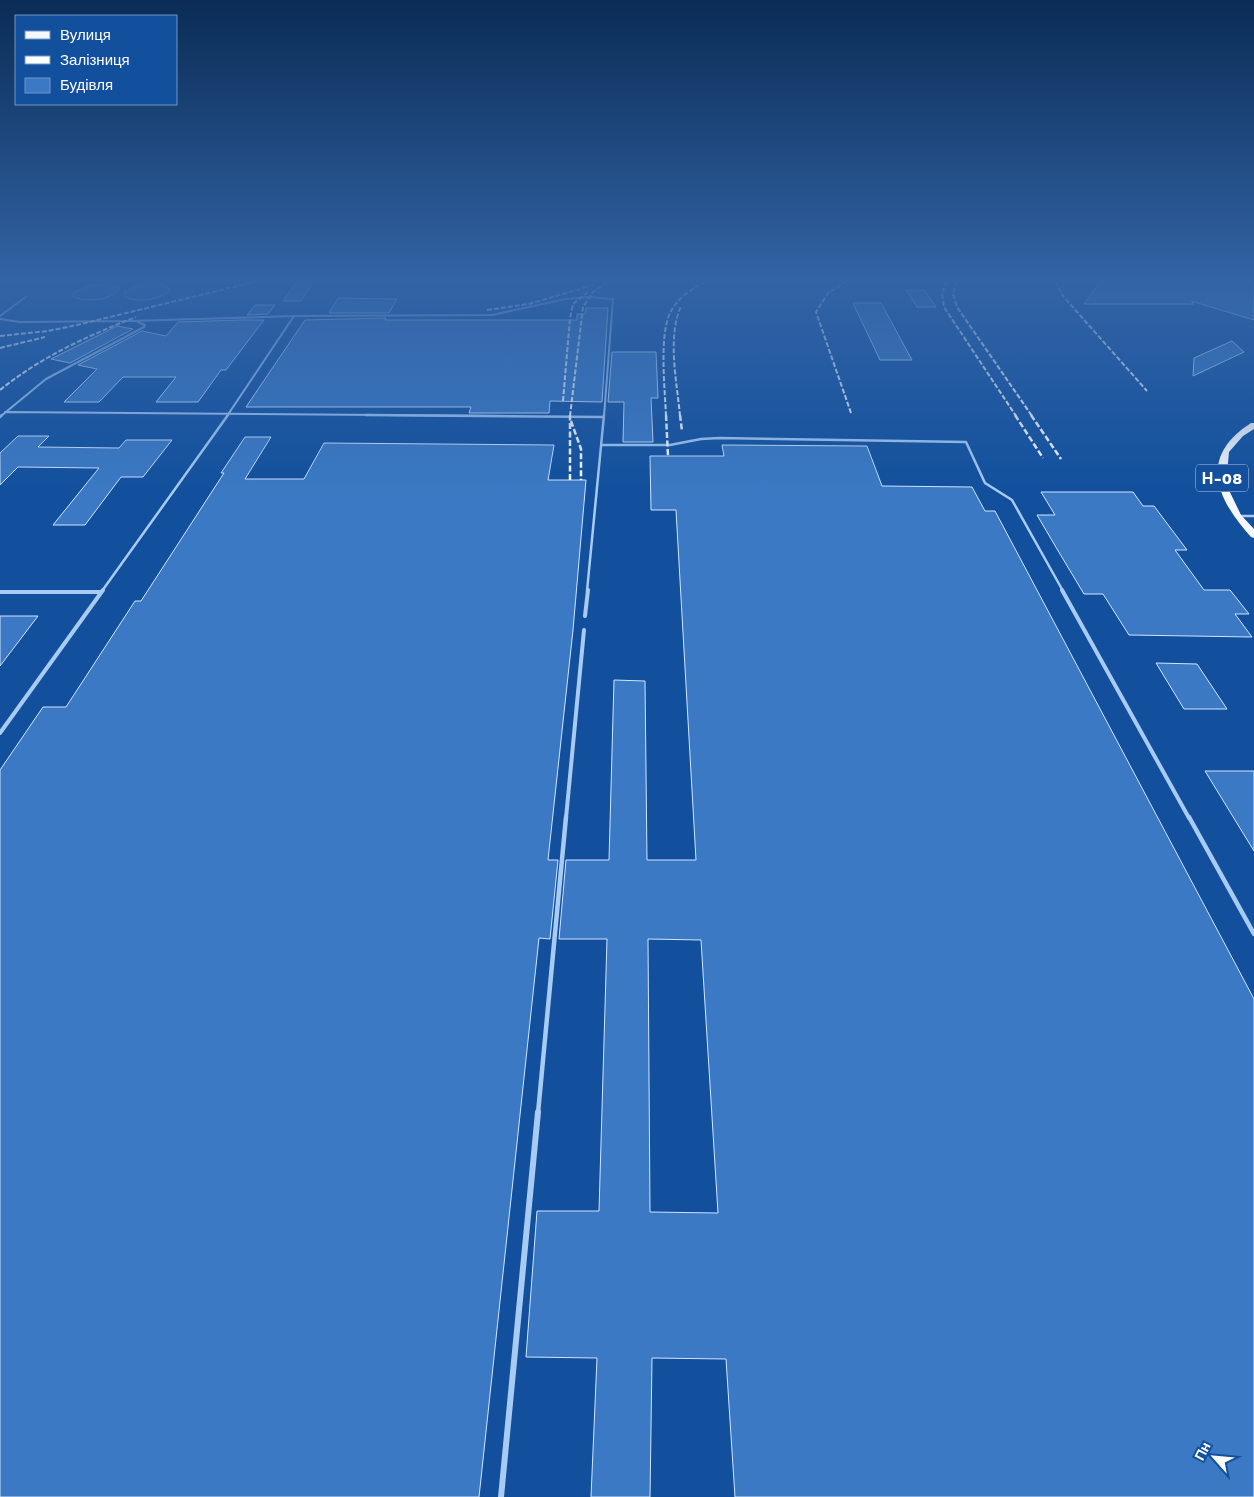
<svg xmlns="http://www.w3.org/2000/svg" width="1254" height="1497" font-family="'Work Sans',sans-serif">
  <style>
    .water { fill: #305d96; stroke: #99c6f7 }
    .building { fill: #3b79c4; stroke: #d0e5fe; fill-rule: evenodd }
    .lines { fill: none; stroke-linecap: round; stroke-linejoin: round }
    .service-far4 { stroke: #a8cbf4; stroke-width: 2 }
    .service-far3 { stroke: #a8cbf4; stroke-width: 2.5 }
    .service-far2 { stroke: #a8cbf4; stroke-width: 4 }
    .service-far1 { stroke: #a8cbf4; stroke-width: 4.5 }
    .service { stroke: #a8cbf4; stroke-width: 6 }
    .primary { fill: #f5f9ff; fill-rule: evenodd }
    .rail-far1 { stroke: #fff; stroke-width: 2; stroke-dasharray: 5 2; stroke-linecap: butt }
    .rail { stroke: #fff; stroke-width: 2.5; stroke-dasharray: 6 2.5; stroke-linecap: butt }
    .labels { text-anchor: middle; dominant-baseline: central; stroke-width: 5; stroke-linejoin: round; paint-order: stroke }
    .shield { fill: #12509d; stroke: #b8cae2; stroke-width: 1 }
    .shield-label { font-size: 16px; font-weight: bold; fill: #fff }
  </style>
  <rect width="100%" height="100%" fill="#12509d"/>
  <path class="water" d="M110 284 119 288C113 301 83 303 72 296L74 292 92 285Z
    M149 284 165 285 170 290C160 300 136 304 124 296L125 292 132 288Z"/>
  <path class="building" d="M1101 281H1254V320L1191 301 1194 304H1084Z
    M313 282 301 301H283L296 283Z
    M906 290H924L936 307H917Z
    M338 298 397 299 389 313H329Z
    M853 303H881L912 360H880Z
    M255 305H275L268 314 247 315Z
    M586 308H608L602 402 550 401 549 413H469L471 407H246L305 320 386 318 385 320H577V314H585Z
    M242 320H264L226 370H221L198 402H156L176 377H123L99 402H64L97 369 78 365 142 331 166 336 178 322Z
    M117 326 133 329 70 363 51 359Z
    M1232 341 1244 352 1193 376 1194 358Z
    M612 352H656L658 398H651L653 442H623L624 402H608Z
    M18 436H49L38 447 119 448 126 440H172L143 477H121L85 525H53L99 468 18 467 0 485V453Z
    M245 437H271L245 479H304L324 443 554 445 548 480H586L573 630 548 860H558L550 939 539 938 479 1497H0V770L43 707H66L135 601H141L224 473H221Z
    M722 445 867 446 882 486 972 487 985 511H995L1254 999V1497H735L726 1359 652 1358 650 1497H591L597 1358 526 1357 537 1211H599L607 939H559L566 860H609L614 680 645 681 647 860H696L676 510H651L650 456H724ZM648 939 701 940 718 1213 650 1212Z
    M1041 492H1133L1143 506H1154L1187 550H1175L1204 590H1230L1249 614H1235L1252 637 1129 635 1103 594H1084L1057 549 1037 515H1055Z
    M0 616H38L0 666Z
    M1156 663 1197 664 1227 709H1184Z
    M1205 771H1254V851Z"/>
  <g class="lines">
    <path class="service-far4" d="M0 316 27 296
      M0 319 20 322 131 321
      M129 321 294 316 492 315 566 299 589 297 613 299 604 416
      M5 412 516 416
      M1 416 46 379 144 327 145 325 138 322
      M227 416 294 316"/>
    <path class="service-far3" d="M366 415 604 417
      M0 417 2 415
      M601 445H670L701 439 719 438 966 442 985 483 1012 500 1063 591
      M1239 516H1254
      M102 591 228 415
      M587 591 604 415"/>
    <path class="service-far2" d="M1062 590 1189 818
      M0 592H101
      M585 616 588 590
      M0 733 103 590
      M566 818 584 630"/>
    <path class="service-far1" d="M1189 817 1254 934
      M538 1113 566 817"/>
    <path class="service" d="M501 1497 538 1112"/>
    <path class="primary" d="M1251 423H1254V429L1243 436 1229 452 1226 484 1241 515 1254 529V538L1251 537C1216 498 1198 457 1251 423Z"/>
    <path class="rail-far1" d="M847 281 828 293 816 312 851 413
      M947 281 942 293 944 307 1016 416
      M957 281 953 294 957 307 1032 416
      M1055 281 1063 296 1147 391
      M487 310 529 304 590 286
      M0 336 48 331 77 325 258 281
      M0 348 45 337
      M0 390C41 357 87 336 136 317
      M563 401 570 318 573 304 588 292
      M570 416 583 307 593 292 608 281
      M666 416C665 390 659 336 670 313 677 298 693 288 707 281
      M680 416C677 382 667 338 681 306"/>
    <path class="rail" d="M666 415 668 456
      M680 415 682 431
      M1015 415 1043 458
      M1031 415 1061 459
      M571 421 581 449V480
      M570 480V415"/>
  </g>
  <linearGradient id="sky" x2="0" y2="1"><stop stop-color="#0a2c56"/><stop offset="0.57" stop-color="#3364a5"/><stop offset="1" stop-color="#3364a5" stop-opacity="0"/></linearGradient>
  <rect width="1254" height="491" fill="url(#sky)"/>
  <g class="labels">
    <rect class="shield" x="1196" y="464.5" width="52" height="27" rx="4"/>
    <g class="shield-label">
      <text x="1222" y="478">Н-08</text>
    </g>
  </g>
  <rect x="15" y="15" width="162" height="90" fill="#12509d" stroke="#7196c4"/>
  <rect x="25" y="31" width="25" height="8" fill="#f5f9ff" stroke="#7196c4"/>
  <text x="60" y="40" font-size="15" fill="#ffffff">Вулиця</text>
  <rect x="25" y="56" width="25" height="8" fill="#ffffff" stroke="#7196c4"/>
  <text x="60" y="65" font-size="15" fill="#ffffff">Залізниця</text>
  <rect x="25" y="78" width="25" height="15" fill="#3b79c4" stroke="#7196c4"/>
  <text x="60" y="90" font-size="15" fill="#ffffff">Будівля</text>
  <g transform="translate(1214 1457) rotate(297)" stroke="#12509d" stroke-width="4" paint-order="stroke">
  <path d="M0-4L9 19L0 12L-9 19Z" fill="#ffffff"/>
  <text y="-8" font-size="14" font-weight="bold" text-anchor="middle" fill="#ffffff">Пн</text>
  </g>
</svg>
